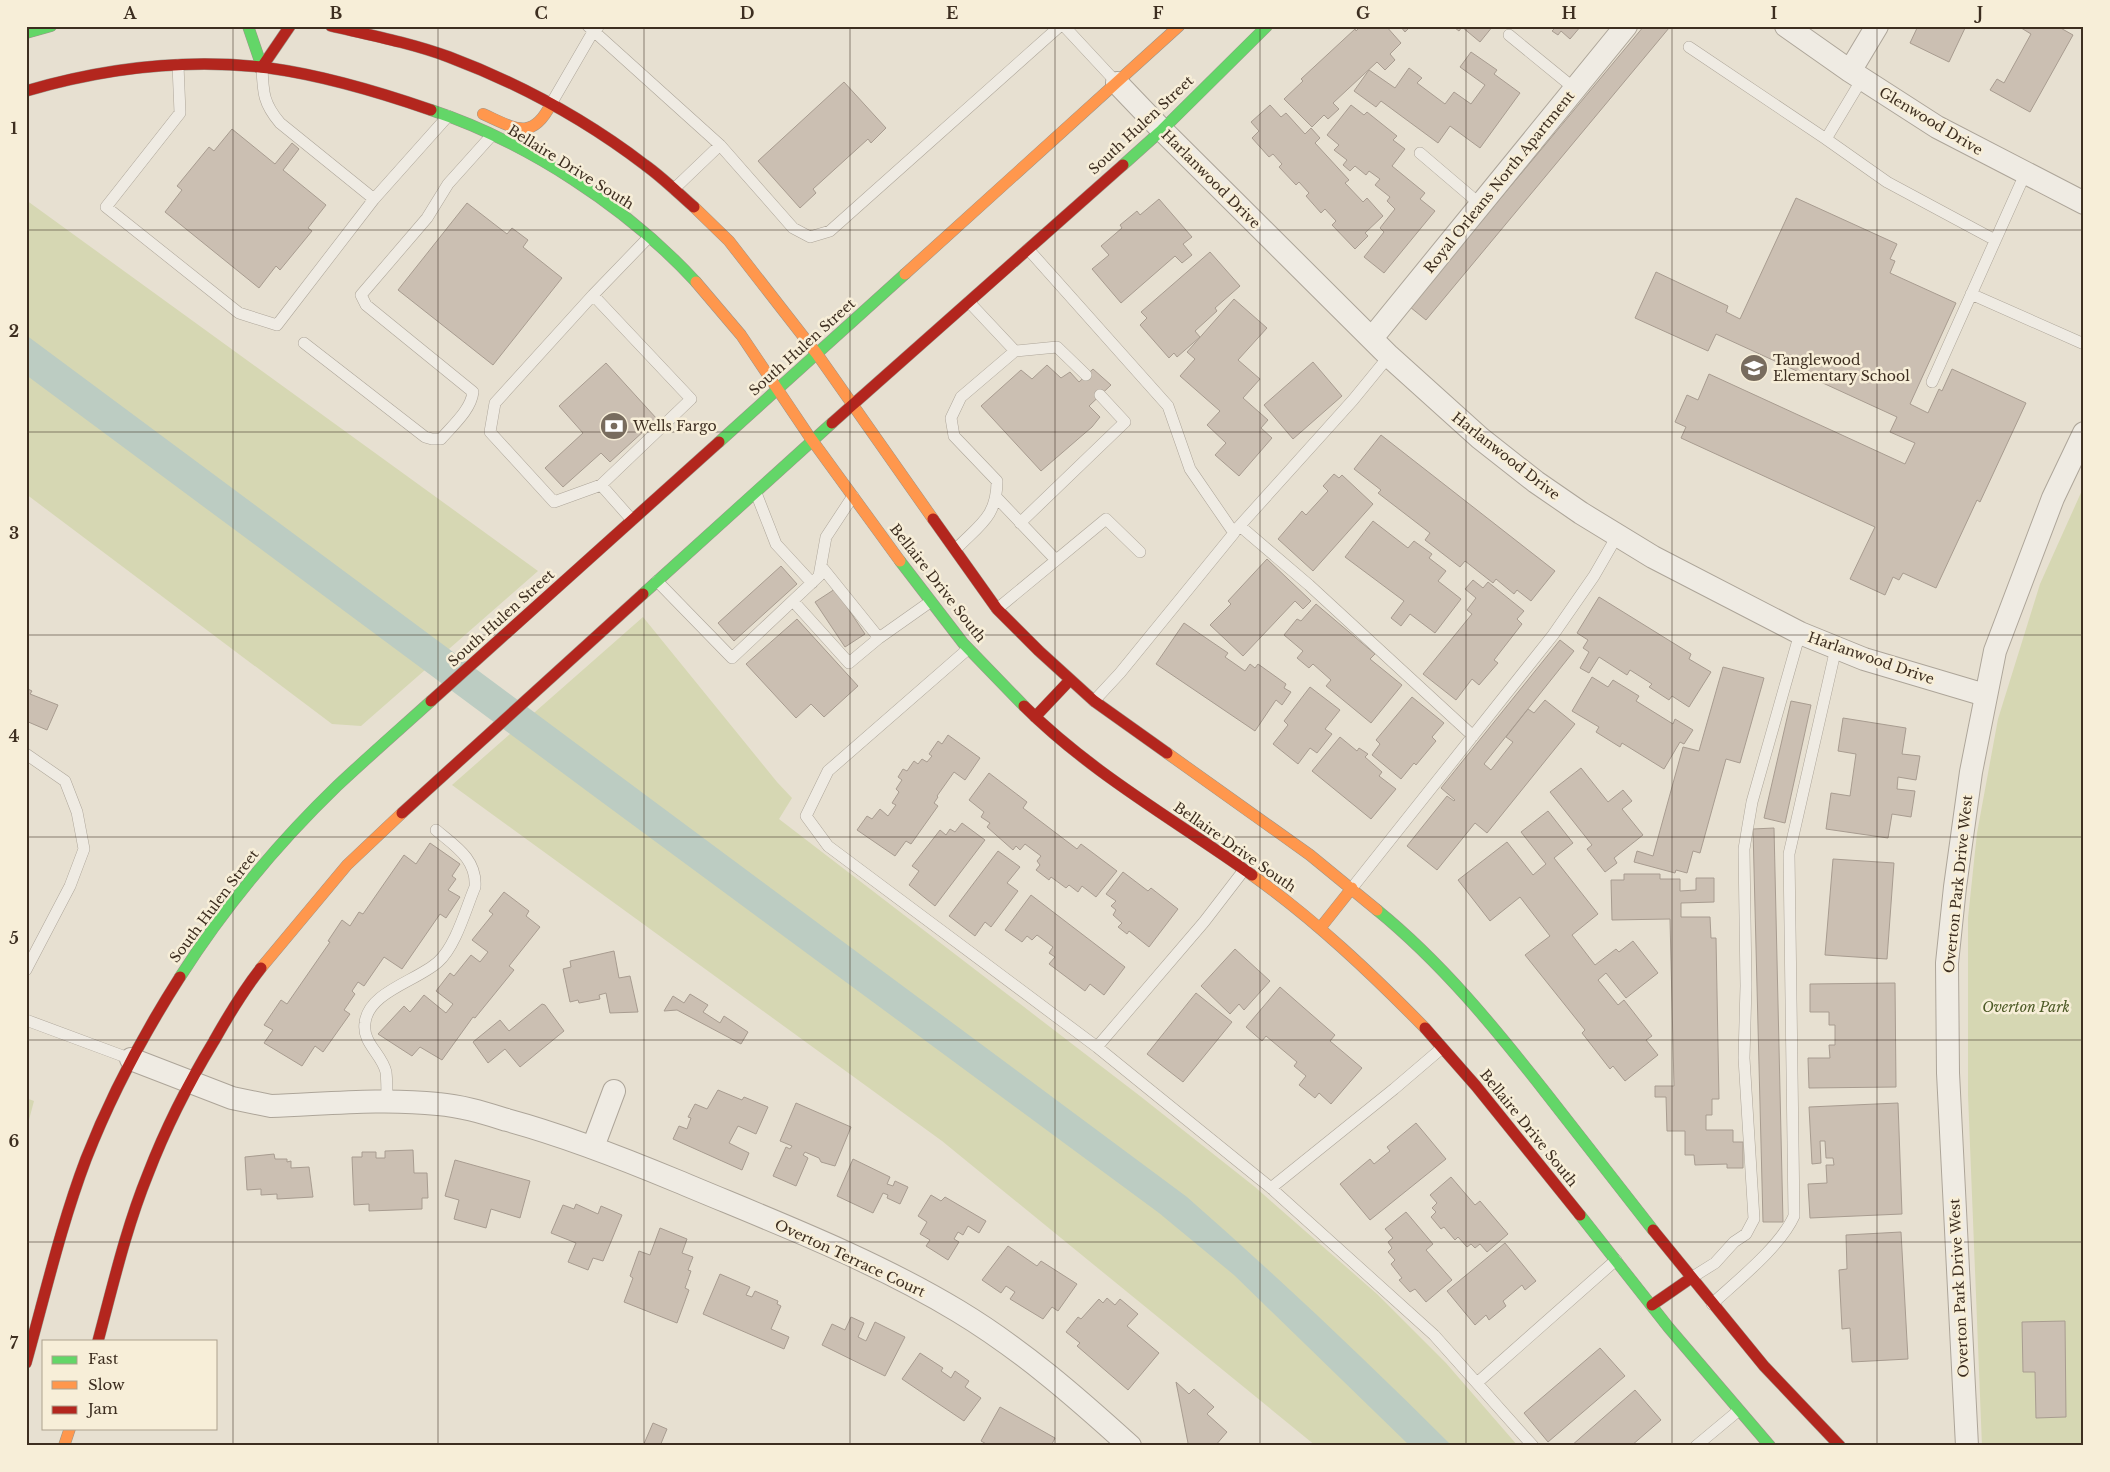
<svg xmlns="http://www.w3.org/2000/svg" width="2110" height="1472" font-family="'Libre Baskerville',serif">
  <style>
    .green { fill: #d6d7b3 }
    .water { fill: #bcccc2 }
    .building { fill: #cbbfb2; stroke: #a89c90 }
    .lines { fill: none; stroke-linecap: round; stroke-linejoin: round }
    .lane-casing { stroke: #ada599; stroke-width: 12 }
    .street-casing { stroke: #ada599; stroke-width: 24 }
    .fast-casing { stroke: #9c958a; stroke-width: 12 }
    .slow-casing { stroke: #9c958a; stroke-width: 12 }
    .jam-casing { stroke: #9c958a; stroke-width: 12 }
    .lane { stroke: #efebe3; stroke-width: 11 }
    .street { stroke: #efebe3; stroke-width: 22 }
    .fast { stroke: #63d668; stroke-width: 11 }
    .slow { stroke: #ff974d; stroke-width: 11 }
    .jam { stroke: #b3261e; stroke-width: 11 }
    .grid { fill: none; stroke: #3d2e20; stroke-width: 1; stroke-opacity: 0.55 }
    .labels { text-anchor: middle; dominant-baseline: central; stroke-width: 5; stroke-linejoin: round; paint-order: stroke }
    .street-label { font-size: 14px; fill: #3d2e20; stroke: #f7eed8 }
    .poi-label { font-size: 14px; fill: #3d2e20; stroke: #f7eed8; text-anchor: start }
    .park-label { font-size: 14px; font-style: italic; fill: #4d5a26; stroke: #f7eed8 }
    .neatline { fill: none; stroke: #3d2e20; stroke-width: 2 }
    .grid-label { font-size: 16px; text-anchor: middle; font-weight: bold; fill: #3d2e20 }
  </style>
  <rect width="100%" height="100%" fill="#e7e0d1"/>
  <path class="green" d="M26 200 538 571 361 726 332 724 26 494Z
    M2084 486V1446H1982L1968 1095V918L1977 833 1998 719 2040 584Z
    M643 617 777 782 792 798 779 819 1140 1096 1255 1187 1377 1294 1446 1363 1518 1446H1316L942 1141 452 785Z
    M26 1098 34 1101 26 1131Z"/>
  <path class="water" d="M26 335 1187 1197C1278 1277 1366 1360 1452 1446H1410L1234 1275 1159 1213 595 797 26 375Z"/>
  <path class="building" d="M1361 26H1386L1401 43 1390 54 1395 60 1385 70 1377 62 1333 103 1339 109 1328 119 1324 115 1312 127 1284 99 1303 81 1301 79 1355 29 1356 31Z
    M1400 26H1411L1405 32Z
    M1456 26H1493L1480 42 1462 27 1459 31 1455 28Z
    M1554 26H1581L1570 39 1561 31 1558 35 1552 31 1555 28Z
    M1644 26H1666L1669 28 1426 320 1410 307Z
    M1918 26H1966L1949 62 1910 43Z
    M2018 26H2057L2073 35 2030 112 1990 90 1997 79 2004 83 2031 34Z
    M1471 52 1497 70 1494 74 1520 93 1480 148 1450 126 1438 143 1381 101 1376 107 1354 91 1369 70 1395 88 1409 68 1422 78 1417 83 1445 104 1454 92 1471 104 1485 85 1460 67Z
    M844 82 886 128 871 143 868 139 813 189 816 193 800 208 758 161Z
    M1270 105 1281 117 1286 113 1305 134 1311 128 1320 138 1315 143 1349 180 1345 183 1363 202 1367 198 1383 216 1365 233 1368 236 1355 249 1332 225 1336 221 1325 209 1321 213 1306 196 1309 193 1299 182 1296 185 1279 167 1282 164 1273 154 1269 157 1252 138 1259 131 1251 122Z
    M1351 105 1364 115 1367 112 1397 136 1393 140 1405 149 1392 166 1425 193 1420 199 1435 211 1384 273 1364 257 1384 232 1380 228 1395 209 1387 201 1390 197 1375 185 1380 179 1369 171 1366 175 1355 166 1350 171 1343 165 1347 160 1334 150 1339 145 1327 135Z
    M232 129 275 164 292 143 299 149 283 170 326 205 308 228 312 231 280 270 276 266 259 288 165 212 182 190 177 186 209 147 214 151Z
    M1796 198 1897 244 1890 259 1895 261 1890 273 1956 303 1910 404 1928 413 1939 389 1942 391 1952 369 2026 403 1980 502 1977 500 1936 588 1903 573 1899 580 1893 577 1885 595 1850 579 1875 527 1681 438 1686 427 1675 422 1687 395 1698 400 1709 374 1905 464 1915 443 1890 432 1897 417 1716 334 1708 351 1635 318 1656 272 1728 306 1726 312 1740 319Z
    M1159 199 1192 237 1183 244 1192 255 1182 263 1175 256 1121 303 1092 269 1109 255 1101 246 1122 228 1120 225 1137 211 1140 215Z
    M467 203 507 234 512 228 528 240 523 247 562 278 493 365 398 290Z
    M1210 252 1240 286 1215 308 1217 311 1195 331 1200 337 1177 357 1174 353 1169 358 1140 325 1147 318 1141 312Z
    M1234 299 1267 328 1238 360 1260 379 1243 398 1268 420 1261 428 1272 438 1239 476 1215 455 1226 443 1207 425 1220 411 1180 376 1195 359 1187 352Z
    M1313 362 1342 396 1293 439 1264 405Z
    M606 363 657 419 610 462 601 453 563 487 545 468 583 433 559 406Z
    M1047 365 1061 378 1070 372 1079 382 1093 369 1111 385 1089 406 1100 417 1092 427 1041 471 981 406 1021 370 1032 379Z
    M1381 435 1555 571 1531 601 1517 590 1514 594 1496 579 1493 583 1465 561 1460 567 1425 540 1430 533 1378 493 1381 490 1354 469Z
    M1334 474 1339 478 1342 475 1373 504 1313 571 1278 539 1302 511 1306 515 1328 491 1323 486Z
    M1373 521 1408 548 1414 541 1432 554 1429 558 1446 571 1438 581 1461 599 1435 633 1410 614 1401 626 1391 618 1404 601 1345 557Z
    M1267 559 1311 601 1303 609 1295 601 1243 656 1210 625 1231 604 1228 601Z
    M781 566 797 584 734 641 718 623Z
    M1473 580 1483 588 1488 582 1524 611 1517 619 1522 624 1494 660 1498 663 1479 685 1472 679 1456 700 1423 674 1472 614 1467 610 1476 598 1465 589Z
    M835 589 865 634 845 647 815 602Z
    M1599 597 1691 654 1689 659 1711 672 1689 707 1672 696 1669 700 1649 687 1652 684 1630 670 1627 675 1599 657 1589 673 1580 668 1589 652 1583 648 1588 640 1577 633Z
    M1316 604 1375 654 1370 659 1402 685 1371 723 1326 686 1331 680 1313 664 1309 668 1297 658 1303 651 1284 635 1297 619 1301 621Z
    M797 619 858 686 824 717 811 704 796 718 746 664Z
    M1184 623 1228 653 1225 657 1245 671 1250 664 1255 668 1258 664 1286 684 1284 688 1291 692 1282 705 1276 700 1255 731 1156 664Z
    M1560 640 1574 651 1484 764 1491 770 1513 742 1506 737 1528 709 1534 713 1545 700 1575 724 1487 833 1475 823 1437 870 1407 846 1447 796 1454 801 1455 800 1441 788Z
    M1723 667 1764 678 1740 763 1726 759 1700 853 1693 851 1687 873 1676 870 1675 873 1634 862 1637 851 1653 856 1683 747 1699 751Z
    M1592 677 1608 687 1613 680 1639 696 1636 701 1673 724 1675 719 1693 730 1684 744 1680 742 1664 769 1622 743 1620 747 1596 732 1599 727 1572 711Z
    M1310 687 1340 710 1325 729 1332 734 1317 753 1310 748 1298 764 1273 744 1288 725 1284 721Z
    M26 688 32 691 30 694 58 705 47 730 26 721Z
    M1412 697 1444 723 1432 737 1436 741 1416 765 1414 763 1401 779 1372 755 1380 744 1376 740Z
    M1791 701 1811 705 1785 823 1764 818Z
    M1843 718 1906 728 1902 754 1920 756 1916 780 1898 777 1897 789 1915 791 1911 817 1892 814 1888 838 1826 829 1831 793 1850 796 1856 754 1838 751Z
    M948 735 980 758 965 780 954 772 937 796 938 797 934 803 938 806 911 844 906 841 895 856 857 830 867 816 872 819 880 809 888 816 896 805 892 803 899 792 896 789 902 780 898 777 903 769 907 771 914 761 918 764 922 759 927 762 932 756 929 754 938 741 942 744Z
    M1340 737 1357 751 1359 748 1368 754 1365 757 1382 772 1379 776 1396 789 1371 819 1312 771Z
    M1581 768 1608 802 1623 790 1632 801 1622 809 1643 835 1614 858 1617 863 1605 872 1587 849 1592 845 1550 792Z
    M989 773 1027 802 1023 808 1077 849 1081 844 1117 871 1096 897 1082 886 1078 892 1069 885 1066 888 1051 877 1049 880 1036 870 1040 865 1037 861 1041 856 1025 844 1020 850 1016 846 1013 850 987 827 990 823 981 817 984 812 969 800Z
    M1548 811 1573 843 1554 858 1598 914 1572 935 1595 965 1616 949 1619 952 1633 941 1658 973 1626 998 1606 973 1598 980 1618 1005 1624 1000 1652 1036 1646 1040 1658 1055 1625 1081 1613 1066 1610 1069 1582 1033 1585 1030 1525 955 1550 936 1520 897 1490 921 1458 880 1507 842 1533 875 1546 864 1521 832Z
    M962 823 985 840 935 906 909 885 919 871 912 866 940 830 946 835 950 829 955 832Z
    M1774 828 1783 1222H1763L1753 829Z
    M430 843 460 864 452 876 456 879 448 890 460 897 446 918 440 914 402 969 384 957 364 986 358 982 352 991 355 994 344 1010 350 1014 323 1052 315 1046 302 1066 264 1043 273 1030 264 1025 281 1000 287 1004 330 942 328 941 342 920 350 926 359 912 363 914 404 855 416 864Z
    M998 851 1020 867 1007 883 1018 891 991 927 985 922 975 936 949 916Z
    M1833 859 1894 863 1887 959 1825 955Z
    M1123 872 1148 891 1151 888 1178 909 1149 947 1129 931 1127 934 1118 927 1122 923 1113 915 1116 910 1111 906 1116 901 1106 894Z
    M1624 874H1660V879H1680V891L1696 890V878H1714V902L1681 903V917H1710L1711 938H1716L1719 1099H1712V1115H1706V1130H1733V1142H1743V1168H1727V1164L1695 1165 1694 1155H1685V1131H1667L1666 1097H1655V1086H1674L1670 919 1612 920 1611 880H1624Z
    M504 892 529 911 526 916 540 927 509 966 514 970 475 1018 473 1017 442 1060 420 1047 412 1056 378 1034 404 1006 410 1012 424 995 446 1013 453 1004 436 991 450 973 454 976 471 955 480 962 488 952 472 940 493 914 489 911Z
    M1031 895 1125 967 1104 995 1090 984 1085 991 1049 964 1055 957 1049 953 1053 947 1037 935 1032 940 1027 936 1022 942 1005 930Z
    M1235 949 1270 981 1244 1010 1239 1004 1230 1014 1201 986Z
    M614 951 619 978 630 976 638 1012 610 1013 606 993 599 995 600 999 579 1003 578 1000 570 1002 563 969 571 967 570 961Z
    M1895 983 1896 1087 1809 1088 1808 1058H1830L1829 1045H1835V1025H1829V1012H1810V984Z
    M1280 987 1335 1035 1330 1041 1362 1068 1331 1104 1319 1093 1315 1098 1299 1085 1306 1076 1294 1066 1297 1062 1266 1036 1262 1041 1246 1027Z
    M1196 993 1232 1022 1183 1082 1147 1054Z
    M690 994 708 1005 703 1012 720 1023 724 1016 748 1032 741 1044 677 1010 664 1011 673 996 684 1003Z
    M542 1004 545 1005 564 1031 520 1067 505 1049 488 1063 473 1042 500 1020 509 1031Z
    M718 1090 742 1100 744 1097 768 1107 756 1134 738 1126 729 1143 749 1153 742 1170 673 1139 679 1126 687 1129 691 1118 688 1117 695 1104 707 1109Z
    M796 1103 851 1127 835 1166 821 1162 819 1158 805 1152 803 1155 808 1158 796 1186 773 1176 786 1147 790 1149 792 1146 780 1141Z
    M1898 1103 1902 1214 1810 1218 1808 1184 1827 1183 1826 1165H1834L1833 1158H1826L1825 1141H1820L1821 1163 1812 1164 1809 1107Z
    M1416 1123 1446 1159 1370 1220 1340 1184 1370 1159 1374 1164 1390 1151 1387 1147Z
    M413 1150 414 1173H427L428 1198H422V1209L369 1211V1204L354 1205 352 1157H362V1152H376V1158H385V1151Z
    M274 1154 275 1159H287V1162L291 1161V1168L309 1167 313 1197 277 1199V1194L261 1195V1189L247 1190 245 1157Z
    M853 1159 890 1177 887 1184 893 1186 895 1181 908 1187 900 1204 887 1198 888 1195 883 1193 873 1213 837 1196Z
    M455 1160 530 1181 520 1218 491 1209 486 1228 454 1219 459 1200 445 1196Z
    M1451 1177 1475 1205 1480 1201 1508 1234 1487 1252 1480 1244 1475 1248 1471 1244 1467 1247 1458 1237 1455 1240 1444 1227 1441 1229 1431 1217 1436 1212 1432 1208 1437 1203 1430 1195Z
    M931 1195 941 1201 945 1197 986 1221 979 1233 968 1226 963 1235 958 1232 954 1239 959 1242 948 1260 926 1246 930 1240 920 1234 927 1222 918 1216Z
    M576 1204 598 1214 601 1206 622 1215 603 1261 593 1258 588 1270 568 1262 576 1243 551 1233 563 1205 574 1209Z
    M1406 1212 1433 1244 1426 1250 1452 1280 1426 1302 1415 1289 1410 1292 1399 1280 1402 1278 1391 1264 1395 1260 1388 1252 1392 1248 1388 1242 1393 1238 1385 1229Z
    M660 1228 687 1239 682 1253 693 1257 688 1270 691 1271 685 1288 689 1290 677 1323 624 1302 633 1278 630 1276 639 1251 650 1255Z
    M1901 1232 1908 1359 1852 1362 1850 1328 1842 1329 1839 1270 1847 1269 1846 1235Z
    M1505 1243 1536 1281 1525 1290 1522 1285 1503 1301 1506 1306 1489 1320 1486 1315 1475 1325 1447 1291Z
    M1008 1246 1037 1266 1041 1261 1077 1284 1058 1311 1052 1307 1043 1319 1010 1299 1015 1292 1006 1286 1001 1293 982 1280Z
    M720 1274 750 1287 746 1295 752 1297 755 1291 778 1301 777 1304 781 1306 771 1329 789 1337 784 1349 703 1314Z
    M1107 1298 1115 1305 1120 1299 1138 1314 1127 1326 1159 1353 1128 1390 1077 1346 1080 1343 1066 1332 1078 1317 1081 1319 1099 1299 1103 1303Z
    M851 1317 864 1323 858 1337 866 1341 875 1322 905 1337 885 1376 822 1345 832 1324 845 1330Z
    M2065 1321 2066 1417 2036 1418 2035 1372H2023L2022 1322Z
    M1600 1348 1625 1376 1548 1442 1524 1413Z
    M920 1353 943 1368 941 1371 951 1378 955 1371 969 1381 965 1387 981 1398 964 1421 902 1379Z
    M1176 1382 1189 1394 1194 1389 1214 1407 1207 1414 1227 1432 1215 1446H1196L1194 1444 1191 1446 1188 1443Z
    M1635 1390 1661 1420 1631 1446H1571Z
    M1000 1407 1055 1438 1051 1446H990L981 1441Z
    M653 1423 667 1429 660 1446H643Z"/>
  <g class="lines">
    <defs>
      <path id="lane" d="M588 26 720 145 793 228 810 237 830 231 1060 26
        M1064 26 1117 83
        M1509 35 1575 89
        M1689 47 1826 139 1862 79
        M178 65 180 113 106 207 239 313 277 325 374 199
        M262 67C263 92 263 103 280 123L374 199 448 116
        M551 104 594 30 598 27
        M1826 139 1887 182 1995 240
        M1420 153 1481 205
        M674 189 720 145
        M1028 249 1168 406 1190 469 1234 533 1120 673 1094 701
        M1971 294 2084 344
        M593 295 691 399 601 485 554 502 490 432 495 403 593 295 648 238
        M304 343 425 437 432 439H441C452 426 471 410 473 392L366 305 361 295 427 218 448 184 492 135
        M1015 351 1057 347 1086 375
        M1932 382 2025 174
        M601 485 632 520
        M756 493 776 544 812 583
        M997 498 1056 560
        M1020 523 1125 422 1100 395
        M1240 526 1309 585 1473 736
        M1235 531 1353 400 1389 356
        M956 549C979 525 997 517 997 481L954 436 951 418 961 397 1015 351 969 302
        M821 566 879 638 930 602
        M657 581 732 658 819 576 826 537 853 496
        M793 601 849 663 879 638
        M997 609 1106 519 1140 552
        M968 649 828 771 806 816 828 846 1097 1047 1271 1188 1434 1335 1533 1446
        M26 754 65 781 77 812 84 849 70 886 26 970
        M1352 888 1553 635 1594 576 1617 536
        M26 1020 131 1059
        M1097 1047 1204 922 1244 870
        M387 1102C387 1092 387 1081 386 1072 382 1054 362 1043 365 1023 368 992 417 981 438 962 456 946 466 908 475 887 477 859 455 846 436 830
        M1271 1188 1394 1089 1442 1048
        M1691 1278 1715 1263 1734 1242 1746 1234 1754 1219 1744 1058 1746 986 1744 849 1752 802 1800 633
        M1712 1304C1738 1280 1780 1247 1794 1216L1789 854 1836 648
        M1478 1382 1616 1260
        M1696 1446 1738 1411"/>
      <path id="street" d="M1786 26 1850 71 1937 127 2084 203
        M1850 71 1877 26
        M1117 83 1162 130 1389 356 1480 438 1536 482 1581 513 1653 557 1800 633 1864 659 1985 695
        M1372 338 1626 26
        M131 1059 232 1098 271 1106C326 1104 383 1098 438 1104 462 1106 484 1113 507 1120 566 1136 622 1158 677 1181 772 1221 870 1258 958 1311 1021 1349 1076 1397 1130 1446
        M593 1147 614 1091
        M1967 1446 1948 1073 1947 963 1955 887 1971 772 1995 651 2053 498 2084 433"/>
      <path id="fast" d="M248 26 262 67
        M26 33 51 26
        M431 110C527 142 627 207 696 282
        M1123 165 1162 130 1267 26
        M719 442 905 274
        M900 561 963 643 1024 706
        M643 594 832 423
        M1377 910C1442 963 1495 1028 1546 1093 1582 1139 1618 1185 1653 1230
        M180 977C224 908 278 843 337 786 368 757 400 729 431 701
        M1580 1215 1669 1328 1770 1446"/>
      <path id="slow" d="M483 114C514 128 532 142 551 104
        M694 207 729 241 817 354 933 519
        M905 274 1179 26
        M696 282 741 335 809 436 900 561
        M1167 753 1310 855 1377 910
        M1252 875C1315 920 1371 973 1425 1028
        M1321 927 1352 888
        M261 968 347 865 402 813
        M64 1446 70 1428"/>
      <path id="jam" d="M331 26C370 35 411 43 449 57 518 83 586 120 645 165 662 177 678 193 694 207
        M262 67 290 26
        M26 91C105 68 188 58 269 68 320 75 382 93 431 110
        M832 423 1123 165
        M933 519 997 609 1039 651 1094 701 1167 753
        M431 701 719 442
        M1024 706C1091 773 1175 820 1252 875
        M1035 717 1070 680
        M402 813 643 594
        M1425 1028 1476 1086 1580 1215
        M1653 1230 1764 1366 1840 1446
        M1652 1305 1691 1278
        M98 1341C113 1285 126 1228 148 1174 166 1127 188 1084 214 1041 228 1016 243 991 261 968
        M26 1363C45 1295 61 1225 86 1159 111 1095 143 1035 180 977"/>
    </defs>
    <use href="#lane" class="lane-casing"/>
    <use href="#street" class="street-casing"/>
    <use href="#fast" class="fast-casing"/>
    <use href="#slow" class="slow-casing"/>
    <use href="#jam" class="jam-casing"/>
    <use href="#lane" class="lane"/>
    <use href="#street" class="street"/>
    <use href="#fast" class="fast"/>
    <use href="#slow" class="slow"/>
    <use href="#jam" class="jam"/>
  </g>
  <path class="grid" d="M233 26V1446M438 26V1446M644 26V1446M850 26V1446M1055 26V1446M1260 26V1446M1466 26V1446M1672 26V1446M1877 26V1446M26 230H2084M26 432H2084M26 635H2084M26 837H2084M26 1040H2084M26 1242H2084"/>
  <defs>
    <symbol id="school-disc" viewBox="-11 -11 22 22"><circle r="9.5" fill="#786c5e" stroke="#f7eed8"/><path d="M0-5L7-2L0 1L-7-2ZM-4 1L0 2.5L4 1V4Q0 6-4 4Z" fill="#fff"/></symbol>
    <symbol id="bank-disc" viewBox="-11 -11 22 22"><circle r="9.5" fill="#786c5e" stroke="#f7eed8"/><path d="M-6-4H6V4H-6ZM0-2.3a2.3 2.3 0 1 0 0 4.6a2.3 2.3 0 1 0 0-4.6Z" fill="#fff"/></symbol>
  </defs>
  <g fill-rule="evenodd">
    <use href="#school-disc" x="1738" y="352" width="32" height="32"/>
    <use href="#bank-disc" x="598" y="410" width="32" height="32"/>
  </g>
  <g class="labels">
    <g class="street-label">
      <text transform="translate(1931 121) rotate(31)">Glenwood Drive</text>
      <text transform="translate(1141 125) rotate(-43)">South Hulen Street</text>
      <text transform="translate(571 167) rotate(32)">Bellaire Drive South</text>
      <text transform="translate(1211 179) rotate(45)">Harlanwood Drive</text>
      <text transform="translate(1499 182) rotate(-51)">Royal Orleans North Apartment</text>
      <text transform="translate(802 347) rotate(-42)">South Hulen Street</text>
      <text transform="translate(1506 456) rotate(38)">Harlanwood Drive</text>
      <text transform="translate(938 583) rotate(52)">Bellaire Drive South</text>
      <text transform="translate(501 618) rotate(-42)">South Hulen Street</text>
      <text transform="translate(1871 658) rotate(19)">Harlanwood Drive</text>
      <text transform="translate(1235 847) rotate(35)">Bellaire Drive South</text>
      <text transform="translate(1958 884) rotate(-84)">Overton Park Drive West</text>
      <text transform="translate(214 906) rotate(-53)">South Hulen Street</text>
      <text transform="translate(1529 1128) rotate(51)">Bellaire Drive South</text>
      <text transform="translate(850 1258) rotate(25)">Overton Terrace Court</text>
      <text transform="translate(1959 1288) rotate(-93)">Overton Park Drive West</text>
    </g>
    <g class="poi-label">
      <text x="1773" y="360">Tanglewood<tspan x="1773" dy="16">Elementary School</tspan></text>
      <text x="633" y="426">Wells Fargo</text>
    </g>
    <g class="park-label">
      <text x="2026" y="1007">Overton Park</text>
    </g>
  </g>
  <rect width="2110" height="1472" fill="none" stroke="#f7eed8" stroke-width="55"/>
  <rect x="42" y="1340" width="175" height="90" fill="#f7eed8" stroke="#ada18e"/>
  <rect x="52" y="1356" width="25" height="8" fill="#63d668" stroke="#ada18e"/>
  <text x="88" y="1364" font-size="15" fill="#3d2e20">Fast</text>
  <rect x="52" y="1381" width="25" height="8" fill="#ff974d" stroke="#ada18e"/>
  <text x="88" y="1390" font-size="15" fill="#3d2e20">Slow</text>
  <rect x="52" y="1406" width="25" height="8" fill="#b3261e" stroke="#ada18e"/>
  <text x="88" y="1414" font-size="15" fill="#3d2e20">Jam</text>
  <rect x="28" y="28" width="2054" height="1416" class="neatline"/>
  <g class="grid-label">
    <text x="130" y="19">A</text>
    <text x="336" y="19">B</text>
    <text x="541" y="19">C</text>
    <text x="747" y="19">D</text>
    <text x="952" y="19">E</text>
    <text x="1158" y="19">F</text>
    <text x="1363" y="19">G</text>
    <text x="1569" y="19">H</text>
    <text x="1774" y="19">I</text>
    <text x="1980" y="19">J</text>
    <text x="14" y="134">1</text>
    <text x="14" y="337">2</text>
    <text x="14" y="539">3</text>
    <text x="14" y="742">4</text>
    <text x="14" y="944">5</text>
    <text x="14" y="1147">6</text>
    <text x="14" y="1349">7</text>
  </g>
</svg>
